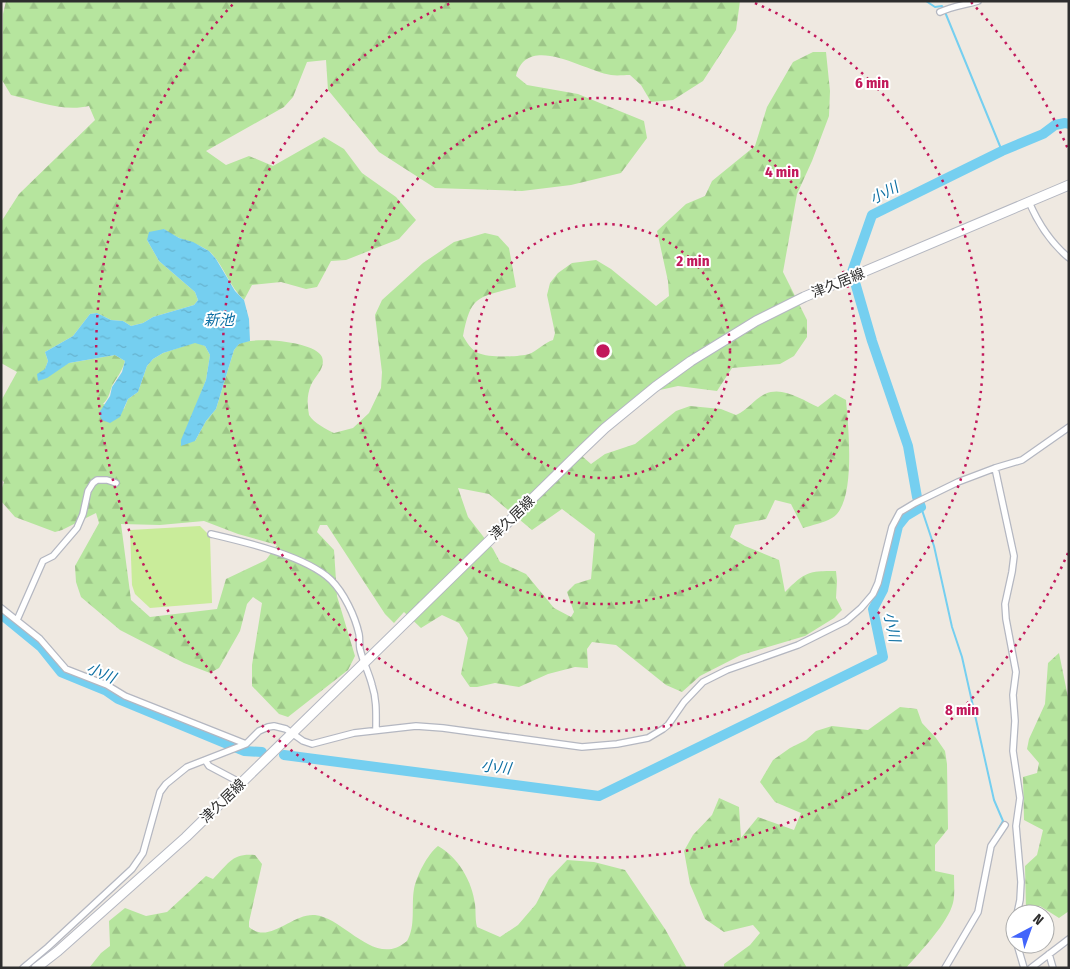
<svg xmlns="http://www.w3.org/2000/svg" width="1070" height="969" font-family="'Fira Sans Condensed','Noto Sans JP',sans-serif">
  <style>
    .forest { fill: url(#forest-firs); fill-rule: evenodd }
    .pitch { fill: #c9ec9a }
    .water { fill: url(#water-ripples) }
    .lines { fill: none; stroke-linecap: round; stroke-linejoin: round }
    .stream { stroke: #75cff0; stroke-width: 2 }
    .river { stroke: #75cff0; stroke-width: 10 }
    .minor-casing { stroke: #b4b7c1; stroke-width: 8 }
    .secondary-casing { stroke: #b4b7c1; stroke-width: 11 }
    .minor { stroke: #fff; stroke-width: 5.5 }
    .secondary { stroke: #fff; stroke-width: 9 }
    .ring { fill: none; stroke: #c2185b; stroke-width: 2.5; stroke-dasharray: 2.5 5 }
    .labels { text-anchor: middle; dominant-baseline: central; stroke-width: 4; stroke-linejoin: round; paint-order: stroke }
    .street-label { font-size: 14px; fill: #2e2e2e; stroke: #fff }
    .water-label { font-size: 15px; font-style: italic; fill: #0d6fa3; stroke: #fff }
    .centre { fill: #c2185b; stroke: #fff; stroke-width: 2.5 }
    .ring-label { font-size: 15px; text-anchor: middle; font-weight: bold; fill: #c2185b; stroke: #fff; stroke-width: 4; stroke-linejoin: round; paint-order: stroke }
  </style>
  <defs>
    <pattern id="forest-firs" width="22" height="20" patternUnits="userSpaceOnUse" patternTransform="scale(1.25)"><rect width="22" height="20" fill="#b6e59e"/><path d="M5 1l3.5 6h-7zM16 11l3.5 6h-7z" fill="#9dc588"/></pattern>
    <pattern id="water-ripples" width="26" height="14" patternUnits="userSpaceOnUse" patternTransform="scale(1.25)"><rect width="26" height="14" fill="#75cff0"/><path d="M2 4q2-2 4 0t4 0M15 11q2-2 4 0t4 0" fill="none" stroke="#66b2ce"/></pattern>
  </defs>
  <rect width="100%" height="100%" fill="#efe9e1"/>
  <path class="forest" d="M6 1H740L736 30 703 81 673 100 651 102 641 85 630 75C624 75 617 76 611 75 584 71 527 32 516 76L527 85 578 94 644 121 647 138 621 173 571 185 522 191 435 188 379 152 328 90 326 60 307 62 293 97 284 107 206 151 226 165 249 156 273 166 324 137 344 149 362 173 396 197 416 220 399 239 346 260 331 261 317 287 306 289 281 282 252 285 244 300C229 286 223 264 210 252 200 244 188 242 177 237 173 235 168 232 164 229L147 240 159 261 195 292 198 300 194 305 153 317 143 323 131 326 123 321 111 320 97 313 90 314 73 336 45 352 48 361 45 369 69 363 115 355 125 361C122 372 117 377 112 386 109 394 109 398 103 404L124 409 128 399 138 392 147 366 153 359 163 353 196 342 205 346 210 355 206 380 194 411 195 441 206 421 216 409 234 350C236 348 237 345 239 344 252 336 316 341 322 357 326 368 315 376 311 385 308 392 307 400 308 407 308 409 309 414 309 415 314 423 326 429 334 433L353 428 369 413 381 388 382 372 375 315 382 300 423 263 454 242 485 233 498 236 509 248 516 287C478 298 471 294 463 336 467 343 471 349 478 353 489 358 518 357 529 354 537 351 544 343 553 340L555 333 547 295 550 283 558 273 572 263 596 260 611 269 656 306 669 296 668 281 657 231 686 204 705 196 712 181 755 146 767 107 793 62 813 52H826L830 91 829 116 812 161 797 194 783 272 807 320V337L794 356 780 364 732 368 717 391 678 386 637 395 575 450 591 464 605 454 635 444 676 411 690 406 721 409 736 415C748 410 754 399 765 394 783 386 802 400 818 407L835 394 846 400C848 424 857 504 832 518 824 523 812 525 803 528L791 504 775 500 766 519 735 525 730 537 745 546 779 560 785 592C805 572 808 571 836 571L837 581 836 598 842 610 834 618 805 636 741 655 700 676 682 692 666 685 616 645 592 642 587 649 588 668 575 667 548 674 519 687 495 683 477 687H470L461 674 468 638 459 623 442 615 421 628 404 612 394 623 385 614 327 525H320L317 532 334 550 337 596 355 656 348 670 288 717 279 714 252 686V665L262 603 253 597 247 604 240 631 219 668 210 673 184 663 120 630 81 597 76 582 75 566 99 523 96 513 62 530 55 532 15 517 1 501V491L4 482 1 479V401L17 372 1 363 3 328 1 314V222L19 194 95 120 89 106C63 112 37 101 11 95L2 80 3 14ZM458 488 489 494 532 530 562 509 595 534 591 579 575 584 567 592 574 612 571 617 554 608 526 574 500 562 493 549 468 517ZM204 521 238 534 277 545 266 560 226 579 217 609 150 617 131 600 121 524 160 525Z
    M1059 653 1069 702V911L1059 918 1040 906 1026 909 1025 866 1037 855 1043 830 1024 820 1023 777 1037 773 1039 763 1027 749 1029 739 1045 704 1048 663Z
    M900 707 917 709 922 723 936 738 945 751 947 764 948 829 935 845V871L954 875C954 884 955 895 953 903 948 923 920 952 906 968H724V964L750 945 760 933 753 925 724 932 705 919 690 884 684 851 693 835 712 815 719 798 739 807 741 838 758 817 794 830 801 813 775 802 760 782 773 760 790 748 806 740 816 731 832 726 868 730Z
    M438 846C458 857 472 881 475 904 476 912 475 919 477 927L500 937 518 925 536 904 549 879 567 860 594 862 625 870 665 929 687 968H89L101 953 110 946 109 921 125 908 146 916 167 912 206 876 213 879C229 863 232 853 255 855L262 864 249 922V927C269 945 292 913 315 915 345 918 375 969 407 941 416 926 411 906 414 889 417 875 427 855 438 846Z"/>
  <path class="pitch" d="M200 526 210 536 212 603 150 608 135 594 132 585 130 530Z"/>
  <path class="water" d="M164 229 179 238 193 242 209 251 216 259 235 291 244 300 249 319 250 341 239 344 234 350 216 409 206 421 195 441 181 446V440L206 380 210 355 205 346 195 343 163 353 153 359 147 366 138 392 128 399 120 417 110 423 102 420 99 413 110 396 112 387 122 372 125 361 115 355 69 363 47 378 38 381 37 374 45 369 48 361 45 352 73 336 90 314 97 313 111 320 123 321 131 326 143 323 153 317 194 305 198 300 195 292 159 261 147 240 149 232Z"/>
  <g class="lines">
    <path class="stream" d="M926 1 935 7 942 6 943 8
      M945 12 1002 151
      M921 507 934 546 952 627 962 657 994 800 1003 821 996 833"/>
    <path class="river" d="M1 614 41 647 61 672 105 690 118 699 244 751 262 752
      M284 755 599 796 883 657 873 609 883 590 898 526 906 516 921 507 917 497 908 446 872 341 852 272 872 215 1002 151 1043 134 1055 125 1065 123 1069 124"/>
    <defs>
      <path id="minor" d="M940 12C953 6 965 5 978 1
        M1029 202C1038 223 1051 243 1069 258
        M995 468 1014 556 1012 572 1005 604 1006 619 1016 672 1013 695 1015 721 1013 751 1020 798 1016 826 1021 882 1020 900 1017 914
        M211 534C245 542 306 556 331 580 344 593 355 616 359 634 360 639 359 644 360 649 363 662 369 673 372 685 377 700 376 715 376 730
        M1 608 40 639 66 669 107 685 125 696 246 744
        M17 620 43 561 53 556 77 528 83 514 88 491 93 483 97 480H107L116 483
        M205 760 209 766 241 783
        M1015 920 1013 927 1015 939
        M1017 944 1024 968
        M1049 954 1053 968
        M23 968 48 947 132 869 143 853 160 792 166 784 187 767 246 744 259 731 268 727 274 726 286 729 303 741 312 744 354 733 416 726 443 728 582 747 617 744 648 738 663 729 668 725 684 702 703 682 727 670 798 645 846 621 861 608 873 594 878 583 892 527 900 512 915 503 958 482 995 468 1022 460 1069 427
        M945 968 978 912 991 846 1005 825
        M1031 968 1069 939"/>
      <path id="secondary" d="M36 968 58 951 186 837 582 450 605 428 655 387 691 361 756 321 804 297 1069 185"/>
    </defs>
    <use href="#minor" class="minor-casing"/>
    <use href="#secondary" class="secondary-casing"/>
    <use href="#minor" class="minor"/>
    <use href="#secondary" class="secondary"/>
  </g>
  <g class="ring">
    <circle cx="603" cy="351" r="127"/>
    <circle cx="603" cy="351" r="253"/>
    <path d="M755 3A380 380 0 1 1 451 3"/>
    <path d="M1068 553A507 507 0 1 1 235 2M971 2A507 507 0 0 1 1068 149"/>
  </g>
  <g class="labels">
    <g class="street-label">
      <text transform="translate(838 283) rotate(-22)">津久居線</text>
      <text transform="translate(512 518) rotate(-44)">津久居線</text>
      <text transform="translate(223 801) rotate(-44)">津久居線</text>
    </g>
    <g class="water-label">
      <text transform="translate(884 193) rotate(-27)">小川</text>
      <text x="219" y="320">新池</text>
      <text transform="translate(892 627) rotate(78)">小川</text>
      <text transform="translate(101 673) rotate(23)">小川</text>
      <text transform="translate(496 767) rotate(7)">小川</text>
    </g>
  </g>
  <circle cx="603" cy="351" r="8" class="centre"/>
  <g class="ring-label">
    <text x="872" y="88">6 min</text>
    <text x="782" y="177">4 min</text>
    <text x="693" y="266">2 min</text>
    <text x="962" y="715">8 min</text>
  </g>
  <rect width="1070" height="969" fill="none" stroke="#2e2e2e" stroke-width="5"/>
  <g transform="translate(1030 929) rotate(41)"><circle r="24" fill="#ffffff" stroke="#ababab"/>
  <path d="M0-4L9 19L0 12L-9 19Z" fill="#4264fb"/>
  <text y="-8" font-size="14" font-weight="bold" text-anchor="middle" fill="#2e2e2e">N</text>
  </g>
</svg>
